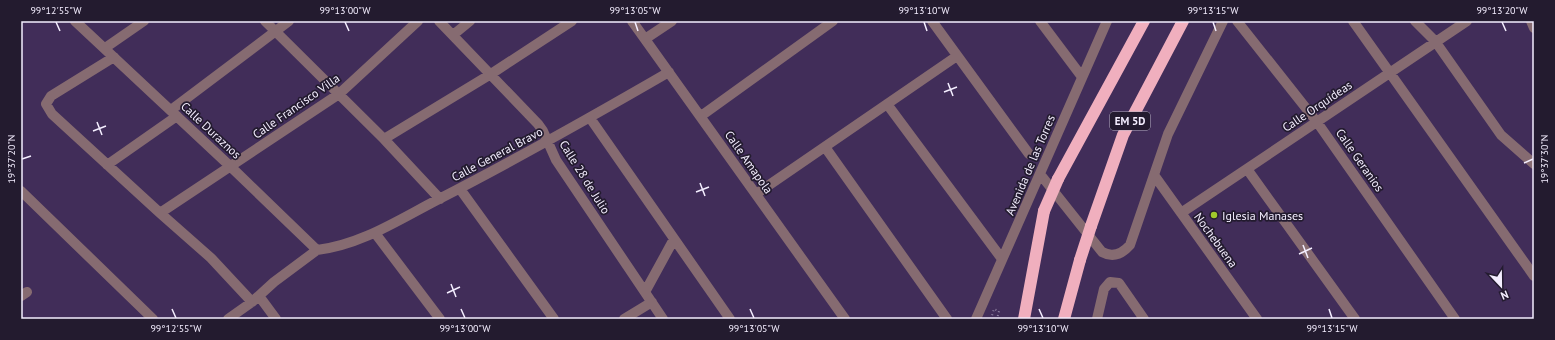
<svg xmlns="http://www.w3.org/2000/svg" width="1555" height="340" font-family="'PT Sans',sans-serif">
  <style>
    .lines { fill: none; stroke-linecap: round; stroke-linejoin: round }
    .path { stroke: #9083a3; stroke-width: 2; stroke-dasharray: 1 3; stroke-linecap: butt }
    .minor { stroke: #866b71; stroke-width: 10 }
    .highway { stroke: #f0afbe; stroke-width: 12 }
    .highway-bridge { stroke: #f0afbe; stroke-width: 12 }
    .ticks { fill: none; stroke: #f4eeff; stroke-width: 1.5 }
    .poi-dot { fill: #a0c92b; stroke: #231b2f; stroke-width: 1.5 }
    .labels { text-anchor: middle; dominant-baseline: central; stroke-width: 3.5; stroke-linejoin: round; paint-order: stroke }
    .shield { fill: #231b2f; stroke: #b5afc1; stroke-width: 1 }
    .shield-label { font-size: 11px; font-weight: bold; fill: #f4eeff }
    .street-label { font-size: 12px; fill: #f4eeff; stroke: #231b2f }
    .poi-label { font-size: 12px; fill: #f4eeff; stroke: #231b2f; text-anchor: start }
    .neatline { fill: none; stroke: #f4eeff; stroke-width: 1.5 }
    .ticks-label { font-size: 10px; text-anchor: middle; fill: #f4eeff }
  </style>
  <rect width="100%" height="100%" fill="#412d59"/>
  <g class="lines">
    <path class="path" d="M991 319 994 309 999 311 997 319"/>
    <path class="minor" d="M75 21 231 167 317 250C361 245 400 219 439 199 517 159 593 116 669 72
      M265 21 384 139 440 199
      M439 21 538 124 543 131 556 160 663 319
      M632 21 845 319
      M932 21 1029 154
      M1040 21 1082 77
      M1237 21 1317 122 1455 319
      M1353 21 1534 276
      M1415 21 1435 41 1501 135 1534 164
      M1531 21 1534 28
      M453 35 470 21
      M645 39 672 21
      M105 48 144 21
      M114 57 51 96 46 104 52 114 160 213 211 258 252 302
      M887 104 1002 259
      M171 110 289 21
      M701 116 833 21
      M590 118 730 319
      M384 139 491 74 572 21
      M825 147 947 319
      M107 165 177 116
      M1247 169 1355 319
      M1040 174 1102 252C1113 258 1122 254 1130 245L1168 134 1223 21
      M1154 175 1257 319
      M460 189 554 319
      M21 191 153 319
      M756 194 957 56
      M160 213 339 94 418 21
      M1181 213 1467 21
      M375 233 440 319
      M645 292 674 239
      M21 296 27 292
      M259 296 276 319
      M228 319 252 302 274 282 317 250
      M624 319 652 302
      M976 319 1107 21
      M1097 319 1104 289 1110 282 1119 283 1144 319"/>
    <path class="highway" d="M1058 179 1144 21
      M1091 226 1123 135 1183 21
      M1024 319 1044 211
      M1064 319 1080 260"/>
    <path class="highway-bridge" d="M1044 211 1058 179
      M1080 260 1091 226"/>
  </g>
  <path class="ticks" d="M56 22 60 31M345 22 349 31M635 22 638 31M924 22 927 31M1213 22 1216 31M1502 22 1506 31M948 83 953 96M944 92 957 87M97 122 102 135M93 131 106 126M22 159 31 156M1524 163 1533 159M700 183 705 196M696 192 709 187M1303 245 1308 258M1299 254 1312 248M451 284 456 297M447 293 460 287M172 309 176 318M461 309 465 318M750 309 754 318M1039 309 1043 318M1329 309 1332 318"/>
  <circle class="poi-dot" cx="1214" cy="215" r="4"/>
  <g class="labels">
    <rect class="shield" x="1110" y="112" width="40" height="18" rx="3"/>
    <g class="shield-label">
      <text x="1130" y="121">EM 5D</text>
    </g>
    <g class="street-label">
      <text transform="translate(296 106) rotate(-35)">Calle Francisco Villa</text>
      <text transform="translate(1317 106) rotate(-34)">Calle Orquídeas</text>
      <text transform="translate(211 130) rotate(43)">Calle Duraznos</text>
      <text transform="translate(497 154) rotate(-28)">Calle General Bravo</text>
      <text transform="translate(1360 160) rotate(55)">Calle Geranios</text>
      <text transform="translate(749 162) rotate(55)">Calle Amapola</text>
      <text transform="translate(1030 165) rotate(-67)">Avenida de las Torres</text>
      <text transform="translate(585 177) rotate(58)">Calle 28 de Julio</text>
      <text transform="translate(1216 240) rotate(54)">Nochebuena</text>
    </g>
    <g class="poi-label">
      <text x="1222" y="215">Iglesia Manases</text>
    </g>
  </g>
  <rect width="1555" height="340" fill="none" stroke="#231b2f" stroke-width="44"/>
  <g transform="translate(1501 286) rotate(158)" stroke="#231b2f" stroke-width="3" paint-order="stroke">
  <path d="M0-3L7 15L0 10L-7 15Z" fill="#f4eeff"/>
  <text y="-6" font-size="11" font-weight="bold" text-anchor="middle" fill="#f4eeff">N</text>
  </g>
  <rect x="22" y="22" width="1511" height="296" class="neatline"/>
  <g class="ticks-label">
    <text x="56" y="14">99°12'55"W</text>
    <text x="345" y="14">99°13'00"W</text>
    <text x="635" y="14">99°13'05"W</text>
    <text x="924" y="14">99°13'10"W</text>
    <text x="1213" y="14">99°13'15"W</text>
    <text x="1502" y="14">99°13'20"W</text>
    <text transform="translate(1544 159) rotate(-90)" y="4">19°37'30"N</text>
    <text transform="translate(11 159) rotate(-90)" y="4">19°37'20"N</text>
    <text x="176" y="332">99°12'55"W</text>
    <text x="465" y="332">99°13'00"W</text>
    <text x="754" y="332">99°13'05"W</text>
    <text x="1043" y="332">99°13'10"W</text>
    <text x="1332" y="332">99°13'15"W</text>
  </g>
</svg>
